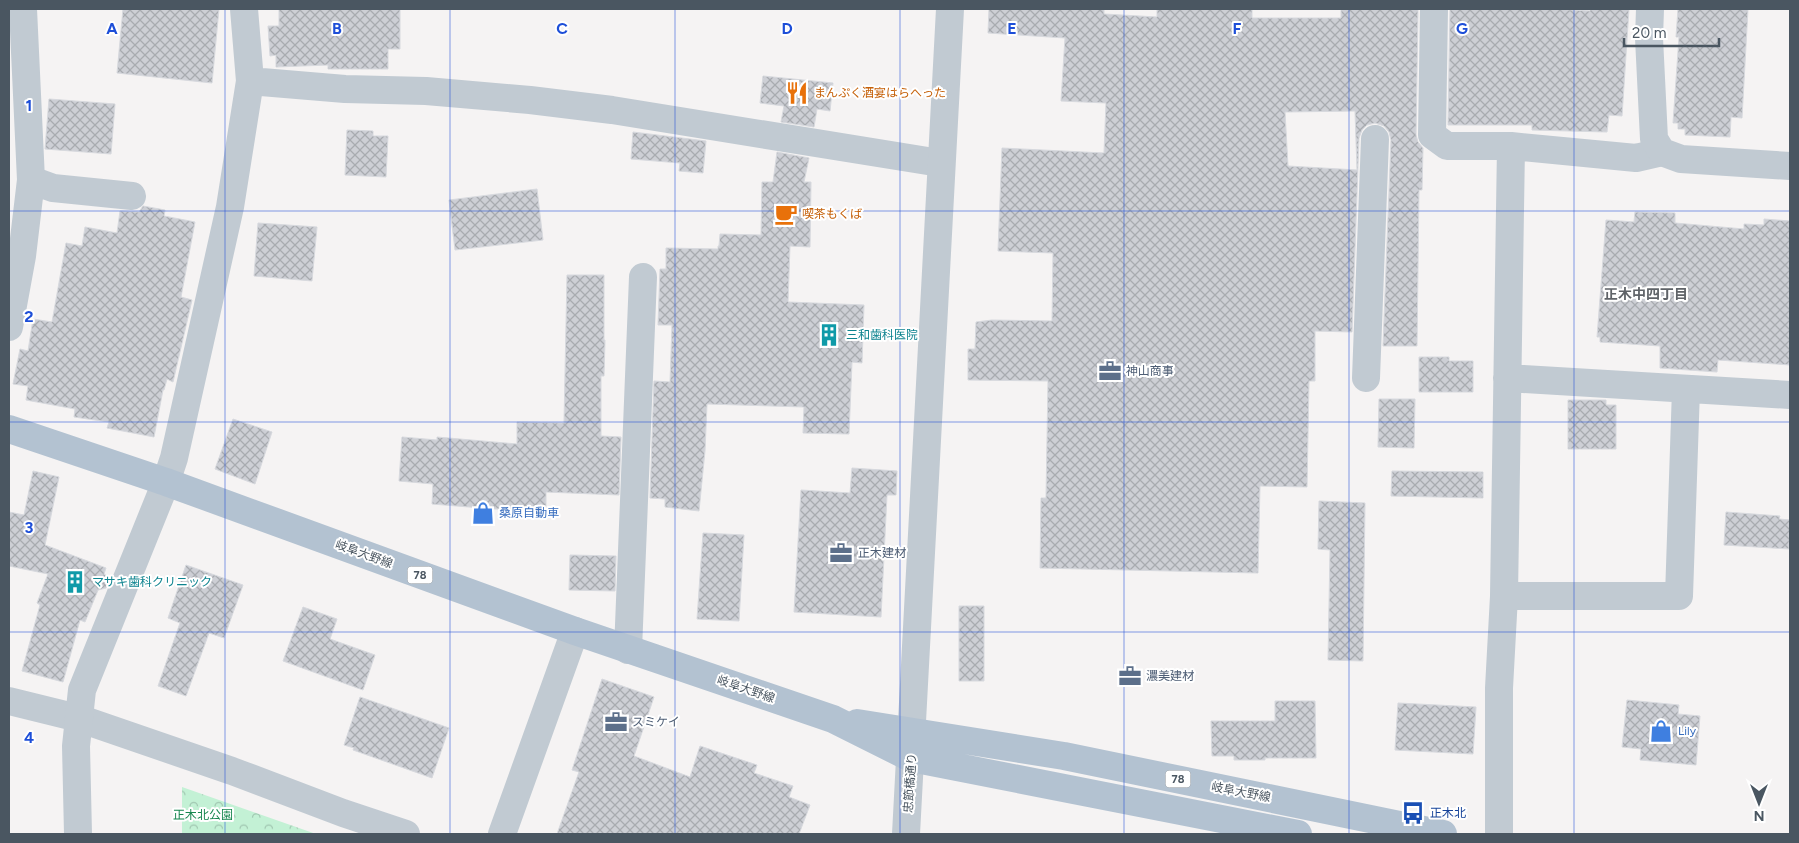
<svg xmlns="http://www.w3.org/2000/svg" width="1799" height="843" font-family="Figtree,'Noto Sans JP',sans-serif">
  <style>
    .forest { fill: url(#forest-crowns) }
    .building { fill: url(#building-cross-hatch); stroke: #d7d9de; fill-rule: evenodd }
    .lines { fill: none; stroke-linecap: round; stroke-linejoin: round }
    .minor { stroke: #c1cad2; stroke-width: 28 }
    .tertiary { stroke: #c1cad2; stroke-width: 28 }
    .primary { stroke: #b3c2d1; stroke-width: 28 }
    .grid { fill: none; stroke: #1d4ed8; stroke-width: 1; stroke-opacity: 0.55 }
    .labels { text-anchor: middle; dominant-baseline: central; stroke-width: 4; stroke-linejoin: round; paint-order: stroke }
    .shield { fill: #fff; stroke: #808990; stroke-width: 1 }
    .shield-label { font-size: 11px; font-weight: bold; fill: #4a5661 }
    .food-label { font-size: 12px; fill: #c56008; stroke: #fff; text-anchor: start }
    .culture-label { font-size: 12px; fill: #0d838f; stroke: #fff; text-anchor: start }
    .service-label { font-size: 12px; fill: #4e5e75; stroke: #fff; text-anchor: start }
    .shop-label { font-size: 12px; fill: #366cbe; stroke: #fff; text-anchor: start }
    .street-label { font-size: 12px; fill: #4a5661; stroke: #fff }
    .transit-label { font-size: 12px; fill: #164399; stroke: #fff; text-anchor: start }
    .park-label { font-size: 12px; fill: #17864f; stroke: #fff }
    .neighbourhood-label { font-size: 14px; font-weight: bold; fill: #5f6368; stroke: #fff }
    .grid-label { font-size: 16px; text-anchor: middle; font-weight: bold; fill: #1d4ed8; stroke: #fff; stroke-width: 4; stroke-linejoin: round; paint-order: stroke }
  </style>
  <defs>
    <pattern id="forest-crowns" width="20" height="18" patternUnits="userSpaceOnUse" patternTransform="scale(1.25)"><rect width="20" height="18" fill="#c3f1d5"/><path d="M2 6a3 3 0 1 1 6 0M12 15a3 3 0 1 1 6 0" fill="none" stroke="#a0c6b0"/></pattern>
    <pattern id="building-cross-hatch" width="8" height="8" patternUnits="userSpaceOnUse" patternTransform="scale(1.25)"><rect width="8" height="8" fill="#cdcfd5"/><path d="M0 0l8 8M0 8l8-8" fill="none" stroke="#a8abb0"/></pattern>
  </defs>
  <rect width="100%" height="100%" fill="#f5f3f3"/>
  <path class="forest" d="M182 787 316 834H182Z"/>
  <path class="building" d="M123 9H219L212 83 117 73Z
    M279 9H400V49H388V69H328V65L276 67V55L270 56 268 26H279Z
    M989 9H1104V14L1157 17V9H1252V18H1341V9H1418L1416 135 1418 142 1423 148 1422 190H1419L1417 346H1383L1391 140 1389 132 1384 126 1375 123 1367 125 1362 130 1359 138 1352 332 1315 331V381H1309L1307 487 1260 486 1258 573 1040 568 1041 498H1046L1048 381 968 380V349H975L976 322 992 320 1052 321 1053 253 998 251 1002 148 1104 153 1106 103 1061 101 1065 38 988 33ZM1355 111 1357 170 1288 166 1285 112Z
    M1450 9H1555L1590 11V9H1629L1622 116 1609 115 1607 132 1532 130V125H1448Z
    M1678 9H1748L1742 118 1731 117 1730 137 1685 135V129H1678V123H1673L1679 37H1676Z
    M763 76 833 83 830 111 817 109 814 127 781 122 784 106 760 103Z
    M49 99 115 104 111 154 45 149Z
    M347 130 373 131V136H388L386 177 345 175Z
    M633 132 706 141 703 173 679 171 680 163 631 159Z
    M777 152 809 158 804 182H811L810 247 790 246 788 302 864 305 862 363 852 362 849 434 803 433 804 407 707 404 705 451 699 511 665 507V499L650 498 654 381 670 382 672 325H658L660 269H666V248L718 249V246H719L720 234 761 235 762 182H773Z
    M537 189 543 240 455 250 449 200Z
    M143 206 165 210 164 216 195 222 181 297 192 300 173 382 167 379 164 390H163L154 437 107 428 109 422 74 417 75 409 26 400 28 386 13 384 20 349 28 351 33 319 52 322 66 243 82 246 85 227 117 233 120 211 139 212Z
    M1635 212 1675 213V223L1744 229V224L1764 225V219L1790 221V365L1718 360 1717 372 1660 368V346L1600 342V337H1597L1606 220 1634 222Z
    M258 223 317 227 312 281 254 276Z
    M567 275H604V340H605L604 376H601V436L621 437 619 495 546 492V509H494L432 504 433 484 399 481 402 437 437 440V437L517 444V422L564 423Z
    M1419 357H1449V361H1473V392H1419Z
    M1379 399H1415L1414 448 1378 447Z
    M1568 400H1606V405H1616V449H1568Z
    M233 419 272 432 255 484 215 469Z
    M852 468 897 471 896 495H887L881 617 794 612 801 490 850 493Z
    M33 471 59 477 45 545 106 568 104 574 110 578 106 588 98 590 85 622 80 620 63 682 22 671 40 605 37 603 48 574 9 566V512L24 515Z
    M1392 471 1483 472V498L1391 496Z
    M1319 501 1365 503 1363 661 1328 660 1330 550 1318 549Z
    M1726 512 1780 516 1779 519 1790 520 1789 549 1724 545Z
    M703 533 744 535 739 621 697 619Z
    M570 555 616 556 615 591 569 590Z
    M186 565 243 585 224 638 209 633 186 696 158 686 180 623 168 618Z
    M959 606H984V681H959Z
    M303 607 337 619 330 639 375 655 363 690 283 661Z
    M602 679 654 697 634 756 690 777 700 746 757 765 754 773 793 786 789 797 810 805 799 834H557L579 772 572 770Z
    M360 697 449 728 432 778 353 750 354 748 344 745Z
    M1627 700 1679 705 1678 714 1700 716 1696 765 1640 760 1641 749 1622 747Z
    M1275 701H1315L1316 758H1265V760H1234V756H1212L1211 721H1275Z
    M1398 703 1476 707 1473 754 1395 750Z"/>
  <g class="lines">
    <path class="minor" d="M1434 9 1432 135 1447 146H1511L1636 158 1662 152
      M250 81 345 89 426 91 530 100 612 110 940 163
      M31 180 53 188 132 196
      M9 327 22 256 31 180 23 9
      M1366 378 1375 139
      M1507 378 1790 395
      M166 482 174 458 230 207 250 81 244 9
      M1504 596H1679L1686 389
      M628 650 643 277
      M9 701 78 718 232 771 343 813 406 834
      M502 834 575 631
      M1499 834V688L1504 596 1511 146"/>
    <path class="tertiary" d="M1650 9 1649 38 1654 139 1662 152 1681 159 1790 166
      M78 834 76 746 82 690 166 482
      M906 834 950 9"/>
    <path class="primary" d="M9 429 166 482 575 631 833 719 911 758 1298 834
      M857 723 1064 756 1443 834"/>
  </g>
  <path class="grid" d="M225 9V834M450 9V834M675 9V834M900 9V834M1124 9V834M1349 9V834M1574 9V834M9 211H1790M9 422H1790M9 632H1790"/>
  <defs>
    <symbol id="restaurant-bare" viewBox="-9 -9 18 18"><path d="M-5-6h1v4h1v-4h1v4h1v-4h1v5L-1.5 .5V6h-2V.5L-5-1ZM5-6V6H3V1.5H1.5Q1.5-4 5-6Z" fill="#e8710a" stroke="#fff" stroke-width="2.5" paint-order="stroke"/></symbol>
    <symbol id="cafe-bare" viewBox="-9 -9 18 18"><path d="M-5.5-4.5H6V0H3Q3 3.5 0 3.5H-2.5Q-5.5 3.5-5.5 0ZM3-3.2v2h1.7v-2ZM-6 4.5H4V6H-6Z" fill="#e8710a" stroke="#fff" stroke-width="2.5" paint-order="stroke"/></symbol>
    <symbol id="building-bare" viewBox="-9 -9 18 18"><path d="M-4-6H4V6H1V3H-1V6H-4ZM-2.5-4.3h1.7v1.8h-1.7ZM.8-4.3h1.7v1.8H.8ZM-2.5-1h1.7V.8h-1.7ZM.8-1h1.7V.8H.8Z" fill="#0f9aa8" stroke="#fff" stroke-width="2.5" paint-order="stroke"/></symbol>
    <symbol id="office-bare" viewBox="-9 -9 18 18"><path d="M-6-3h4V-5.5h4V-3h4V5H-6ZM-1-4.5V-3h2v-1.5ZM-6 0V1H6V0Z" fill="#5c6f8a" stroke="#fff" stroke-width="2.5" paint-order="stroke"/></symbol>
    <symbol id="shop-bare" viewBox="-9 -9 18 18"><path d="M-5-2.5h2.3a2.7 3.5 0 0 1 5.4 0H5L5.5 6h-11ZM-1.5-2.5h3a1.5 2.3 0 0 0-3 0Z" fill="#3f7fe0" stroke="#fff" stroke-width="2.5" paint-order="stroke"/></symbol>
    <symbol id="bus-bare" viewBox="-9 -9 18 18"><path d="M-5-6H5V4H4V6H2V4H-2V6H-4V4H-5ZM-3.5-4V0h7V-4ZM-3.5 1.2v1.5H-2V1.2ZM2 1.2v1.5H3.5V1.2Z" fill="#1a4fb4" stroke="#fff" stroke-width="2.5" paint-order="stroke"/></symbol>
  </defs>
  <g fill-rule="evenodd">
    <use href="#restaurant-bare" x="781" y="77" width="32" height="32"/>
    <use href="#cafe-bare" x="770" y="198" width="32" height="32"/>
    <use href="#building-bare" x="813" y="319" width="32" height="32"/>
    <use href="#office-bare" x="1094" y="355" width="32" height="32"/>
    <use href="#shop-bare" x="467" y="497" width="32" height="32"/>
    <use href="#office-bare" x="825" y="537" width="32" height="32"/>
    <use href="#building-bare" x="59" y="566" width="32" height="32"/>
    <use href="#office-bare" x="1114" y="660" width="32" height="32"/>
    <use href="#office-bare" x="600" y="706" width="32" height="32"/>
    <use href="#shop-bare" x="1645" y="715" width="32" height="32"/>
    <use href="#bus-bare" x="1397" y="797" width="32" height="32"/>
  </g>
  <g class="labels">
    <g class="shield">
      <rect x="407.5" y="566.5" width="25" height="17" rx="4"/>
      <rect x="1165.5" y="770.5" width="25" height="17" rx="4"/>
    </g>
    <g class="shield-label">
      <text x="420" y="575">78</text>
      <text x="1178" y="779">78</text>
    </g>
    <g class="food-label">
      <text x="814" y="93">まんぷく酒宴はらへった</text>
      <text x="802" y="214">喫茶もくば</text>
    </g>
    <g class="culture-label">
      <text x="846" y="335">三和歯科医院</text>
      <text x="92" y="582">マサキ歯科クリニック</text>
    </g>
    <g class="service-label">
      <text x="1126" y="371">神山商事</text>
      <text x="858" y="553">正木建材</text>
      <text x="1146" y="676">濃美建材</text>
      <text x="632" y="722">スミケイ</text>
    </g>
    <g class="shop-label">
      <text x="499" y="513">桑原自動車</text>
      <text x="1678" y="731">Lily</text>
    </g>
    <g class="street-label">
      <text transform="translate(364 554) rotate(20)">岐阜大野線</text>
      <text transform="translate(746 689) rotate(19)">岐阜大野線</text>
      <text transform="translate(910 783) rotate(-86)">忠節橋通り</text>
      <text transform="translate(1241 792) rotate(11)">岐阜大野線</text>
    </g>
    <g class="transit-label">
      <text x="1430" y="813">正木北</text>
    </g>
    <g class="park-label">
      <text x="203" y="815">正木北公園</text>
    </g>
    <g class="neighbourhood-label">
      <text x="1646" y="294">正木中四丁目</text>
    </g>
  </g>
  <g class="grid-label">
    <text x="112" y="34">A</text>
    <text x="337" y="34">B</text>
    <text x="562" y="34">C</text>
    <text x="787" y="34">D</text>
    <text x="1012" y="34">E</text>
    <text x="1237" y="34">F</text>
    <text x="1462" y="34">G</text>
    <text x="29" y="111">1</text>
    <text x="29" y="322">2</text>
    <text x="29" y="533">3</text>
    <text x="29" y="743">4</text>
  </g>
  <rect width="1799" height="843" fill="none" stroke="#4a5661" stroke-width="20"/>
  <g transform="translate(1759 803) rotate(180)" stroke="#ffffff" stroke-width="4" paint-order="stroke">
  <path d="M0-4L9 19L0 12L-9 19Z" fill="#4a5661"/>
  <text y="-8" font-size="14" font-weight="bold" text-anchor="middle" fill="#4a5661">N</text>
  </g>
  <path d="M1624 38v8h95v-8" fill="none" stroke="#4a5661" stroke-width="2.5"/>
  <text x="1632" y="38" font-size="15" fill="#4a5661" stroke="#ffffff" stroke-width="4" paint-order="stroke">20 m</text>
</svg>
